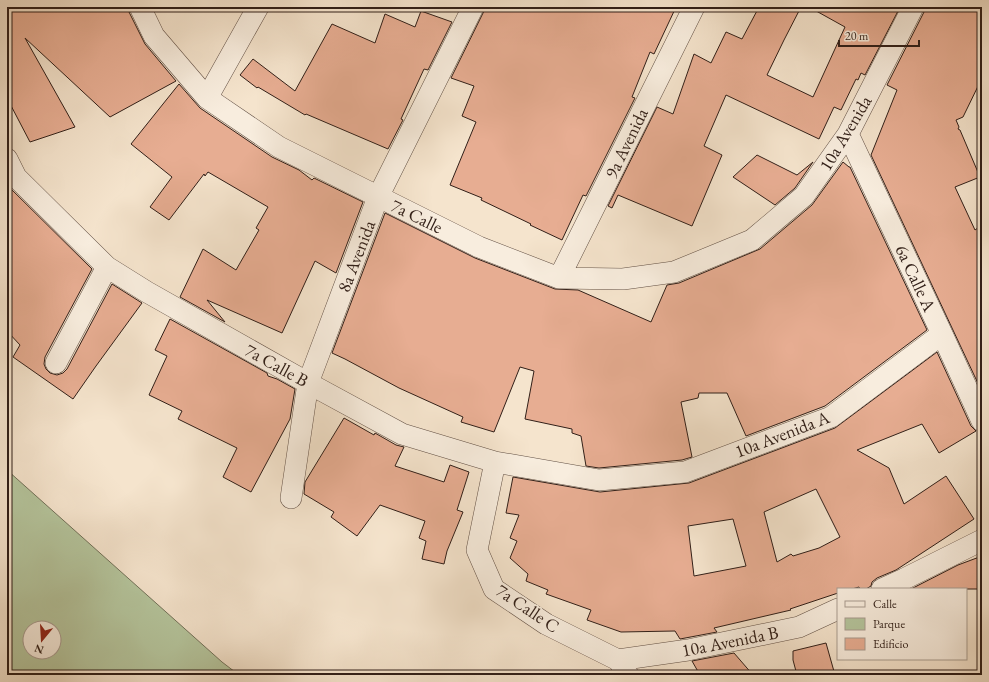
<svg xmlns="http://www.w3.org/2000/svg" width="989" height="682" font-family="'EB Garamond',serif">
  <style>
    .green { fill: #b5c59d; stroke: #73725a; fill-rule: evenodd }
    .building { fill: #e7ad92; stroke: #311f18; fill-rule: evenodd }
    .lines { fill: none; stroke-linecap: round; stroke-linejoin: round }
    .minor-casing { stroke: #625045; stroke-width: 22 }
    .minor { stroke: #f8edde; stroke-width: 21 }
    .labels { text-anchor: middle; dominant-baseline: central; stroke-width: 3.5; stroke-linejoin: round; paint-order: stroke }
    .street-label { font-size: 18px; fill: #311f18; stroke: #f8edde }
  </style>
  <rect width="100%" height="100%" fill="#f5e4cd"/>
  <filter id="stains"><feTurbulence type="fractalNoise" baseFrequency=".005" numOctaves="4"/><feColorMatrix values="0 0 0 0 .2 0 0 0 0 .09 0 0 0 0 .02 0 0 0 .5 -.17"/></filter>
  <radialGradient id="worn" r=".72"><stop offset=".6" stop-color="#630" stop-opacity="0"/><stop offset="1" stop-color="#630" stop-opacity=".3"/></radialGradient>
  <path class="green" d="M7 470 222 662 239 675H7ZM30 628H54V652H30Z"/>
  <path class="building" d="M7 7H128L129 12 145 44 176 81 110 117 25 38 75 127 30 142 7 98Z
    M486 7H676L654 54 650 52 632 97 635 98 586 196 583 195 562 240 530 225 531 224 481 200 482 198 450 185 476 122 462 116 474 86 451 78Z
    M759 7H801L784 40 767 75 813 97 845 27 809 7H890L898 11 865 75 861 73 858 80 856 79 841 110 834 107 819 139 726 95 704 146 722 155 692 226 618 195 612 208 608 206 657 107 673 114 694 54 711 63 726 32 742 39Z
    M925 7H982V78L963 117 956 120 959 127 958 129 960 130 980 177 955 187 975 230 982 225V392L871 155 897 90 887 85 924 12Z
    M421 11 452 22 428 70 424 69 401 119 403 120 388 149 306 114 305 115 258 87 257 88 240 75 253 59 295 91 332 24 375 43 385 14 415 27Z
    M179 84 200 108 272 157 299 170 312 180 314 178 363 202 336 273 315 261 282 333 207 300 225 322 180 297 203 249 236 270 259 230 256 228 268 207 208 172 205 176 204 174 169 220 150 207 172 177 131 144Z
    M757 155 797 175 813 162 795 188 775 205 733 177Z
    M843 162 849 167H850L927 330 825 406 746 436 727 393H699L698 398 681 402 692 457 682 460 599 468 586 466 581 436 572 433V429L525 419 534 371 520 367 494 432 461 422 463 417 399 388 345 359 332 353 385 213 475 258 555 289 578 290 651 322 667 285 679 283 760 249 812 205Z
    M7 185 92 269 45 357 44 364 46 369 50 373 57 375 63 373 67 369 112 284 142 303 96 366 73 399 13 357 20 345 7 331Z
    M170 319 267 373 268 376 277 379 295 389 290 419 251 492 223 477 237 448 178 419 182 411 149 395 167 356 155 350Z
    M937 352 971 426 976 431 939 453 922 424 857 450 889 468 904 504 946 476 974 519 896 570 877 578 872 582 871 586 866 589H860L859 587 852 589H838V593L790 609 791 610 714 628 717 632 680 639 675 631 621 632 587 620 591 610 546 594 548 590 526 581 528 574 510 558 517 541 510 538 519 515 506 513 513 477 600 492 689 483 835 428ZM816 489 840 537 819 548 793 556 791 554 777 562 764 512ZM733 519 746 566 694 576 688 526Z
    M344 418 374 435 375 433 396 445 404 447 395 466 444 482 450 465 469 472 457 510 463 512 447 551 444 564 422 559 426 541 419 538 425 521 380 505 357 536 331 517 334 512 304 494 305 482Z
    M982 556V589H911L958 565Z
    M826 643 835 675H797L793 660V651Z
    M734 653 753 675H700L692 661Z"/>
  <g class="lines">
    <defs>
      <path id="minor" d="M140 7 154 36 207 98 279 147 479 247 559 278 623 279 674 272 752 240 804 196 848 134 913 7
        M207 98 258 7
        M848 134 942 334 982 421
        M7 159 16 177 107 267 147 292 308 383 402 434 495 462 599 480 685 472 831 417 942 334
        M559 278 694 7
        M56 363 107 267
        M495 462 477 550 494 589 546 624 618 660 628 675
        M291 498 308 383 378 197 473 7
        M882 589 904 579 982 540
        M618 660 688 650 799 627 838 609"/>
    </defs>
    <use href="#minor" class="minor-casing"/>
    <use href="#minor" class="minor"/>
  </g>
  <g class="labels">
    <g class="street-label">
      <text transform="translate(845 133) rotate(-59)">10a Avenida</text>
      <text transform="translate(626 143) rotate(-64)">9a Avenida</text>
      <text transform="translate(417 216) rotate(26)">7a Calle</text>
      <text transform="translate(356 256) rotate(-69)">8a Avenida</text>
      <text transform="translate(916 278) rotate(65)">6a Calle A</text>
      <text transform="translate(277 365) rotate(29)">7a Calle B</text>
      <text transform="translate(782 434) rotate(-21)">10a Avenida A</text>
      <text transform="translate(528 608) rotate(34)">7a Calle C</text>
      <text transform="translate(730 641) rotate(-11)">10a Avenida B</text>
    </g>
  </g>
  <rect width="989" height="682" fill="none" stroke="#f5e4cd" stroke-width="24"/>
  <rect x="8" y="8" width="973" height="666" fill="none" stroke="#311f18" stroke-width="2"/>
  <rect x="12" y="12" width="965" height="658" fill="none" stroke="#311f18"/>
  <rect x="837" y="588" width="130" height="72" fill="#f8edde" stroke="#a89b8f"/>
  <rect x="845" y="601" width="20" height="6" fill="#f8edde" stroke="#a89b8f"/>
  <text x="873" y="608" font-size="12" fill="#311f18">Calle</text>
  <rect x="845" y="618" width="20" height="12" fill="#b5c59d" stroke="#a89b8f"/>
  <text x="873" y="628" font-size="12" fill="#311f18">Parque</text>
  <rect x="845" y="638" width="20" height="12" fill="#e7ad92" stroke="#a89b8f"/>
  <text x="873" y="648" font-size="12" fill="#311f18">Edificio</text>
  <g transform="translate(42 640) rotate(198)"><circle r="19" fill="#f8edde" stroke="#a89b8f"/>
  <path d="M0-3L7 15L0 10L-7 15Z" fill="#8f2418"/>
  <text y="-6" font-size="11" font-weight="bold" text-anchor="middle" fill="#311f18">N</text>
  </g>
  <path d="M839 40v6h80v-6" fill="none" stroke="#311f18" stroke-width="2"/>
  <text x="845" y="40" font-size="12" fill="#311f18" stroke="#f8edde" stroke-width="3" paint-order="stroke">20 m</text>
  <rect width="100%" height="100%" filter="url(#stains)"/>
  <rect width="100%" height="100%" fill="url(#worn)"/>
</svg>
